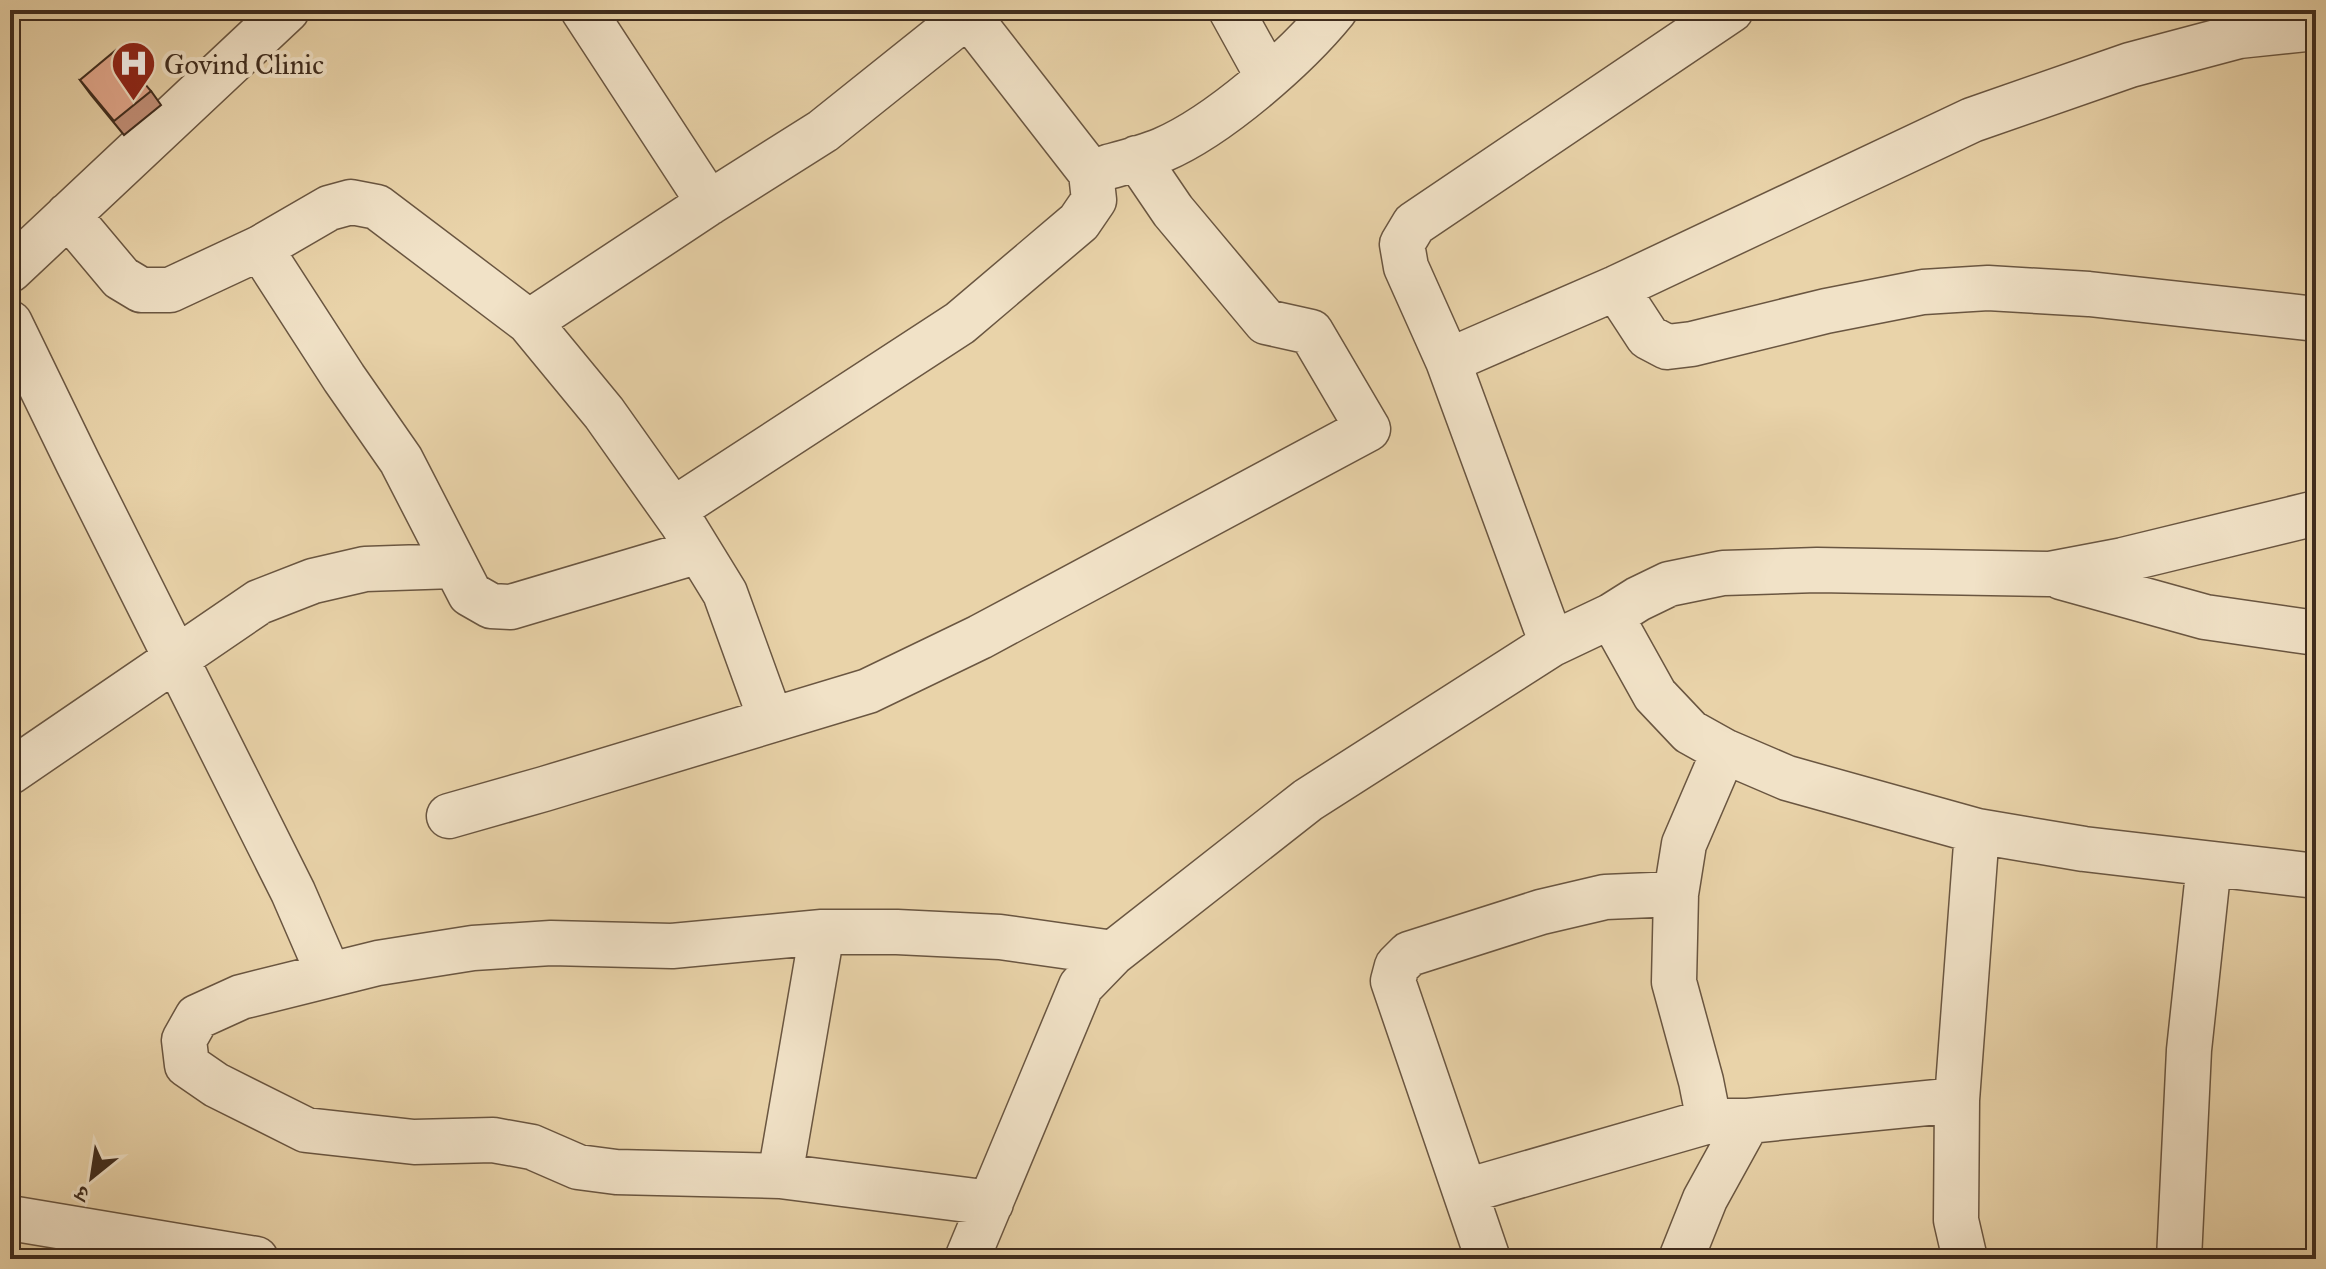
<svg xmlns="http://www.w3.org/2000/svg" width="2326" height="1269" font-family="'IM FELL Great Primer','Noto Serif Devanagari',serif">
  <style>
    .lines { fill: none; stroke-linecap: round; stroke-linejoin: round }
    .minor-casing { stroke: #6a5641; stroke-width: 47 }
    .minor { stroke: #f1e2c7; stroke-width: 44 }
    .wall { fill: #c4917a; stroke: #3f2c1e; stroke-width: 2 }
    .building { fill: #e4a98e; stroke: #3f2c1e; stroke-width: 2 }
    .labels { text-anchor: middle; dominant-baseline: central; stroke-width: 8; stroke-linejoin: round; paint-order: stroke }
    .poi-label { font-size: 28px; fill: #3f2c1e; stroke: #f1e2c7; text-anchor: start }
  </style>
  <rect width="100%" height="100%" fill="#e9d3a9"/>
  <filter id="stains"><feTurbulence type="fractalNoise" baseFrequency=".0025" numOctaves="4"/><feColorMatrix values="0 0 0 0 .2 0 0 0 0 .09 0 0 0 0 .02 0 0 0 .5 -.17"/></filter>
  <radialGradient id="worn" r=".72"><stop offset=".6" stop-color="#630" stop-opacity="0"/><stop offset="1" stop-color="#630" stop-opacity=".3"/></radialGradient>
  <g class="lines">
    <defs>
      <path id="minor" d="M583 10 709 203
        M1231 10 1268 77
        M1108 167C1126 162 1145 157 1162 150 1218 126 1296 58 1335 10
        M68 215 121 278 141 290H170L260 248 329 208 351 202 377 207 529 322 604 413 682 523 725 593 771 720
        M260 248 344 378 401 460 470 594 491 606 511 607 699 551
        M10 270 287 10
        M1616 288 1648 337 1667 347 1692 344 1826 311 1923 292 1988 288 2089 294 2316 319
        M529 322 709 203 823 131 968 15
        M10 323 78 463 293 892 329 975
        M1448 361 1616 288 1972 120 2130 65 2239 36 2316 28
        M673 510 960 323 1079 222 1094 200 1091 173 964 10
        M2061 577 2205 617 2316 633
        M1611 616 1655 695 1690 732 1724 751 1787 778 1977 831 2084 849 2316 876
        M1552 644 1448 361 1406 267 1402 244 1414 224 1731 10
        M10 772 259 602 313 581 365 569 454 566
        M449 816 544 789 868 691 980 637 1368 429 1311 332 1266 322 1173 211 1137 158
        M1709 1121 1701 1081 1674 982 1676 894 1684 844 1724 751
        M780 1176 822 932
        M1466 1191 1709 1121H1748L1957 1100
        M991 1203 780 1176 616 1172 578 1167 532 1147 493 1140 414 1142 306 1130 216 1085 187 1065 184 1040 197 1017 241 997 378 963 473 948 551 943 672 946 822 932H897L1000 937 1113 953
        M10 1218 256 1259
        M967 1259 1081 986 1113 953 1308 800 1552 644 1611 616 1638 599 1669 584 1723 573 1817 570 2049 574 2123 560 2316 513
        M1488 1259 1393 981 1397 966 1409 954 1541 912 1605 897 1676 894
        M1681 1259 1705 1199 1748 1121
        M1965 1259 1956 1220 1957 1100 1977 831
        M2179 1259 2189 1050 2209 864"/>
    </defs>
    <use href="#minor" class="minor-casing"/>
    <use href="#minor" class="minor"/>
  </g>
  <path class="wall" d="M80 80 151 91 161 105 124 135 91 95Z"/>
  <path class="building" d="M116 50 151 91 114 121 80 80Z"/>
  <defs>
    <symbol id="hospital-pin" viewBox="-11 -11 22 30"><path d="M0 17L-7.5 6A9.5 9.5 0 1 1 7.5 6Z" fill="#8f2418" stroke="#f1e2c7"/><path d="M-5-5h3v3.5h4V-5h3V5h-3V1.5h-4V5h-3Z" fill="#fff"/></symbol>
  </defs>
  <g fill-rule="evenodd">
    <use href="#hospital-pin" x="108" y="38" width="51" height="69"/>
  </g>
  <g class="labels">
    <g class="poi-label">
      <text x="164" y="64">Govind Clinic</text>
    </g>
  </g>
  <rect width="2326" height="1269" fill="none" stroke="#e9d3a9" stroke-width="40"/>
  <rect x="12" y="12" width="2302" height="1245" fill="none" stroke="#3f2c1e" stroke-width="4"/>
  <rect x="20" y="20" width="2286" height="1229" fill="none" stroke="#3f2c1e" stroke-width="2"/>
  <g transform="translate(92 1177) rotate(210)" stroke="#f1e2c7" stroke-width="6" paint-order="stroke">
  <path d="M0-6L14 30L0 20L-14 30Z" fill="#3f2c1e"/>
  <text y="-12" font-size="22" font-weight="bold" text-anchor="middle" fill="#3f2c1e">उ</text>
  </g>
  <rect width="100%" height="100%" filter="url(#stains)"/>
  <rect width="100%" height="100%" fill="url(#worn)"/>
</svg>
